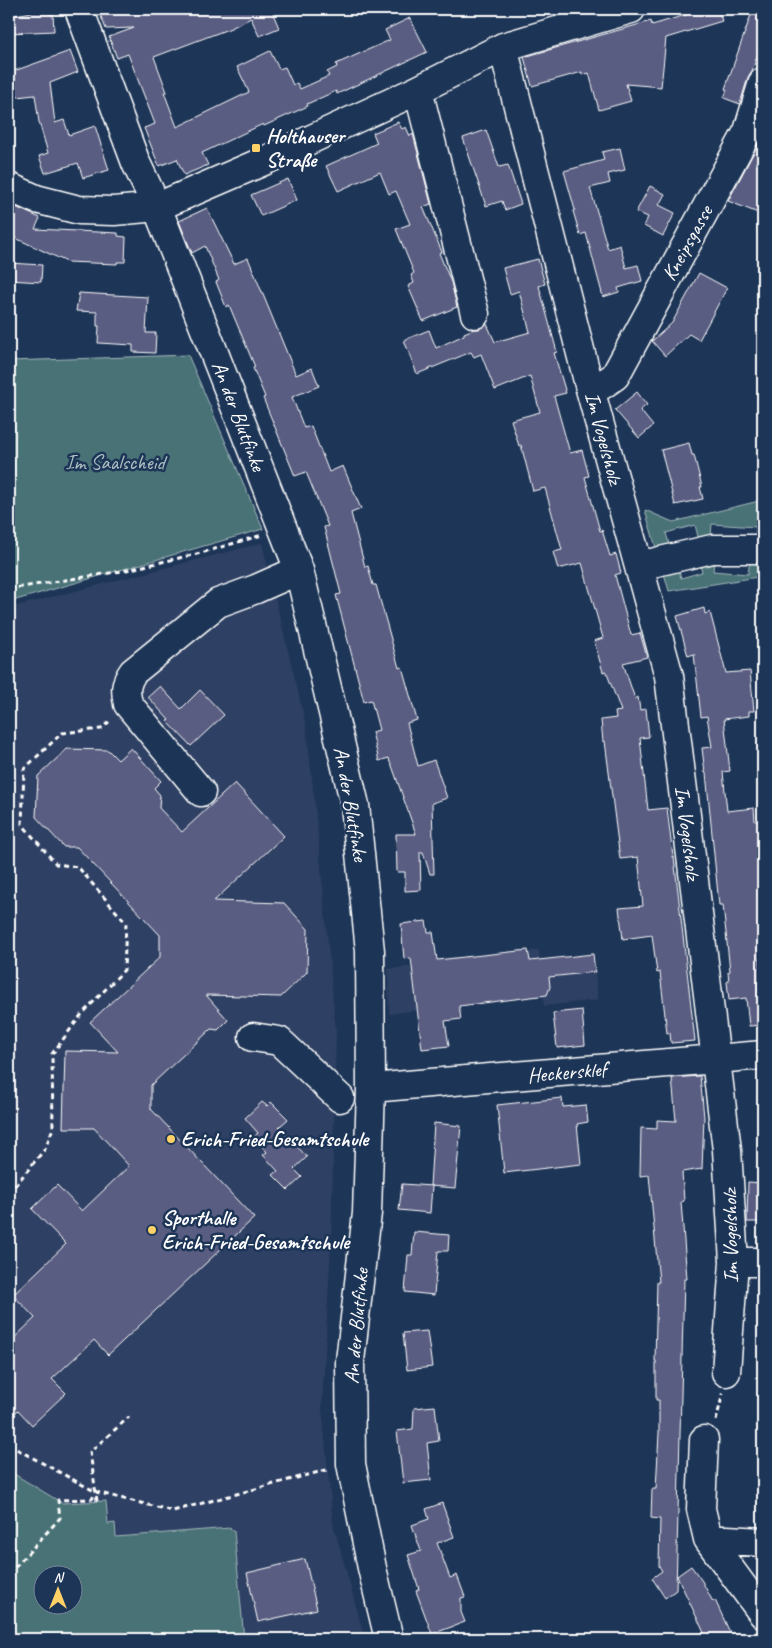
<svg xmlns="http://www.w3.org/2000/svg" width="772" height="1648" font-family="Caveat,sans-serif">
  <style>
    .built { fill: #2f4164 }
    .green { fill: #497277; stroke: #a4b8bb; fill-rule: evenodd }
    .building { fill: #5a5d82; stroke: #fff }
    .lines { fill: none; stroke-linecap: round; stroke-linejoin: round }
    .minor-casing { stroke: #fff; stroke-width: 31 }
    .path { stroke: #fff; stroke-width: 3; stroke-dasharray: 5 4; stroke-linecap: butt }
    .minor { stroke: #1d3557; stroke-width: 28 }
    .poi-dot { fill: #ffd166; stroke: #1d3557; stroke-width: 2 }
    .labels { text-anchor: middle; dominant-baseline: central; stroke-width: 5; stroke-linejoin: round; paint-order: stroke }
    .poi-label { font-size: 21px; font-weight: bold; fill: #fff; stroke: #1d3557; text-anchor: start }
    .street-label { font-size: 21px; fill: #fff; stroke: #1d3557 }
    .park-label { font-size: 21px; fill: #adc0c2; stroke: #1d3557 }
  </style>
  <rect width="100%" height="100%" fill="#1d3557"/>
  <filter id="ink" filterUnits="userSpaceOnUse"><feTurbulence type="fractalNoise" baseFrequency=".02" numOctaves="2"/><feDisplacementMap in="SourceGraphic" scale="10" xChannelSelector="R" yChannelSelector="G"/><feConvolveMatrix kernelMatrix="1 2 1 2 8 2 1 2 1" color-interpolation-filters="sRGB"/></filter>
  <g filter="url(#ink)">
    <path class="built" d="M262 543 306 725 318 834 336 1032 331 1245 322 1408 333 1523 365 1639H244L234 1531 230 1528 116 1537 108 1524 106 1501 62 1503 9 1471V608Z
      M539 950 540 960 593 954 598 1000 544 1006 543 994 389 1014 388 969Z"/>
    <path class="green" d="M188 355 263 529 9 602V361Z
      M763 500V548H755L756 527 712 524 710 547 701 548 695 525 666 533 672 555 659 558 645 510 673 522Z
      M715 550 713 571 748 574 751 551H763V570L758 574V577L669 591 661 563 676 559 681 578 702 572 696 551Z
      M9 1471 62 1503 106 1501 108 1524 115 1523 116 1537 230 1528 234 1531 244 1639H9ZM42 1576H72V1606H42Z"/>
    <path class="building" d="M32 9H49V14H53L54 31 9 33V16L32 12Z
      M98 9H271L279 28 259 36 251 18 231 28 154 57 167 92H164L177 127 249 92 237 67 270 51 279 69 285 67 293 85 297 83 300 89 329 76 327 72 337 67 336 64 390 40 385 30 410 18 427 52 337 94 336 91 307 104 308 106 264 126 263 124 202 153 208 165 184 175 177 159 159 166 144 128 155 124 128 54 117 58 109 37 134 28 106 29Z
      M706 9H718L722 21 666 38 661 87 626 84 631 101 599 110 589 73 582 75V72L532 86 524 57 651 21 652 25Z
      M753 9H763V39L752 71 748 77 740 104 724 98 727 90 725 89Z
      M70 51 78 72 50 83 55 123 64 120 69 135 95 126 109 170 83 178 78 163 45 173 39 156 48 153 39 122 35 95 17 97 14 71Z
      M398 122 402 129 406 127 410 136 413 134 431 204 423 207 442 252 439 253 451 282 457 307 423 321 408 286 414 283 411 275 414 273 396 229 410 224 396 191 389 194 380 172 338 191 326 166 377 143 373 133Z
      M486 130 499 167 508 165 521 204 505 210 502 201 486 206 463 138Z
      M763 135V215L728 201Z
      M620 148 625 170 608 174 610 183 590 188 608 249 620 245 626 268 638 265 642 281 618 288 619 292 603 297 586 233 580 235 573 211 575 210 564 171 604 160 602 152Z
      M288 179 297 200 261 216 251 195Z
      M650 186 665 194 659 205 675 213 663 236 644 226 648 217 636 212Z
      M9 204 40 218 35 229 118 233V236L126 237 125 262H117V264L67 262 9 235Z
      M207 208 234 264 248 258 296 375 312 368 319 386 292 397 304 428 311 426 329 472 343 466 361 509 351 513 365 567 368 566 373 585H376L399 668 402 667 417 720 407 723 418 766 434 760 447 798 432 803 434 874H430L423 852H420L421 890 405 891V872H397L396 834H416L391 763H390L389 758 379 761 372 732 379 730 371 700 364 702 336 595 341 594 324 527 328 526 306 472 295 476 263 398 265 397 253 368 255 367 229 305 226 307 216 282 219 280 205 246 192 253 179 221Z
      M538 259 545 284 539 286 557 352 554 353 566 393 554 396 570 453 582 450 589 476 585 477 600 531 602 530 610 556 616 554 621 573 615 575 631 635 640 633 647 657 623 663 635 699 638 697 640 710 646 709 649 737 640 738 648 810 667 808 673 857H674L695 1041 671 1043 670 1033H667L660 972 657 973 652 935 623 939 619 908 643 906 638 857 620 859 605 741 603 742 601 720 616 718 615 712 621 711 606 671 603 672 594 641 603 638 582 563 558 569 553 552 562 550 545 488 533 491 521 445 519 446 511 420 540 412 530 376 495 390 481 354 474 357 471 352 417 374 404 340 429 330 436 348 464 335V333L474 329H479L487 324 495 342 530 332 519 291 510 294 503 268Z
      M9 263 42 265 41 282 9 280Z
      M699 273 727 288 699 340 689 334 665 356 652 341 672 323Z
      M79 293 148 297 146 333H156L155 353 133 352V345L98 343 99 326H97V312L76 311Z
      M637 392 647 405 640 410 653 426 639 438 615 410Z
      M689 443 692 455H694L702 487H700L703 499 675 505 661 450Z
      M704 608 705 614 710 612 726 673 750 671 754 711H749V716L724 719 730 771 723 772 727 811 754 808 755 821H763V845H762L763 956 760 957 763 984V1025L749 1026 746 998 729 1000 727 982 729 981 728 972 730 971 723 905H719L706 773H705L702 748 712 747 707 716 701 717 694 654 688 656 677 616Z
      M160 686 181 709 200 690 224 715 191 746 167 721 169 720 148 697Z
      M131 748 161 781 154 788 160 795 159 808 182 832 235 783 284 836 214 901 284 903 308 929 307 972 281 997 206 995 228 1020 218 1030 211 1029 151 1085V1109L254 1218 108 1355 94 1340 52 1379 66 1393 32 1425 18 1410 9 1419V1343L35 1318 13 1295 66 1244 32 1209 57 1185 82 1211 129 1166 94 1128H63L65 1051 118 1052 90 1022 160 957V935L77 847H64L36 817 38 776 67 749 108 750 118 760Z
      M426 921 428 932H433L437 960 528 950 530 961 593 954 595 972 549 977 550 987 547 995 459 1006 461 1019 445 1021 449 1046 422 1049 411 958 404 959 401 924Z
      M582 1010 585 1045 557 1048 553 1013Z
      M700 1076 704 1117 702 1169 682 1172 684 1201 681 1202 687 1279H684L676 1590 665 1598 652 1578 662 1571 659 1566 660 1519 651 1518 652 1489H656L659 1433V1400H656V1361H655L657 1282H659L649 1175 640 1176 641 1128 657 1129V1120L676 1121 672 1078Z
      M562 1098 563 1107 586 1105 588 1122 577 1124 581 1164 504 1173 497 1105Z
      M262 1102 267 1106 271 1102 288 1119 279 1127 307 1157 294 1169 302 1177 288 1190 273 1175 278 1171 263 1155 267 1152 254 1137 258 1133 245 1118Z
      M434 1123 461 1126 455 1188 430 1186Z
      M748 1182 763 1183V1222H747Z
      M402 1184 432 1186 430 1213 399 1210Z
      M414 1232 449 1235 448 1251H438L434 1295 405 1292 408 1255H412Z
      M427 1331 432 1367 407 1370 403 1333Z
      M435 1406 439 1441 427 1443 431 1480 403 1483 397 1431 413 1429 414 1408Z
      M442 1503 454 1537 437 1543 450 1578 457 1575 465 1597 461 1598V1612L465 1622 432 1634 416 1591 419 1589 408 1555 421 1551 412 1525 429 1519 426 1509Z
      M305 1559 317 1609 258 1622 247 1573Z
      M691 1566 702 1581 713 1602 715 1600 733 1639H707L677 1576Z"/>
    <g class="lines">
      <defs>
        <path id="minor" d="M79 9 136 163 157 207 299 570 355 805 370 951 371 1088 367 1213 350 1361 351 1464 372 1568 389 1639
          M503 47 590 389 669 676 727 1150 734 1262 726 1372
          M418 90 475 314
          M9 187 36 199 79 210 114 211 157 207 264 161 418 90 503 47 631 9
          M590 389 602 385 615 376 748 131 763 82
          M639 566 712 549H763
          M201 792 128 704C125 691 125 683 133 672L218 603 256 589 299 570
          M253 1037 279 1041 340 1098
          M371 1088 763 1055
          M734 1262H763
          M704 1440 701 1509 708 1539 763 1614
          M708 1539 763 1542"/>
      </defs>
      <use href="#minor" class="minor-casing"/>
      <path class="path" d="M9 589 122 571 201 553 262 535
        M9 1193 45 1149 53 1128 52 1054 82 1014 124 970 126 923 78 867 56 864 22 824 24 769 62 733 101 729 111 720
        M716 1421 723 1393
        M9 1445 96 1492
        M97 1501 90 1452 129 1417
        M9 1574 60 1518 58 1500 92 1499 96 1492 173 1511 330 1469"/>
      <use href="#minor" class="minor"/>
    </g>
  </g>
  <g class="poi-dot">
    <rect x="251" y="143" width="10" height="10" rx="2.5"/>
    <circle cx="171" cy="1139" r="5"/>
    <circle cx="152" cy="1230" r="5"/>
  </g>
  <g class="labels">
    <g class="poi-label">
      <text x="266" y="136">Holthauser<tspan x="266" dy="24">Straße</tspan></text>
      <text x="181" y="1139">Erich-Fried-Gesamtschule</text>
      <text x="162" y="1218">Sporthalle<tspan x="162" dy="24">Erich-Fried-Gesamtschule</tspan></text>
    </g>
    <g class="street-label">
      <text transform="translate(687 243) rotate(-61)">Kneipsgasse</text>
      <text transform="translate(239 416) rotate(69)">An der Blutfinke</text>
      <text transform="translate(604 438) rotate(75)">Im Vogelsholz</text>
      <text transform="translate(351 804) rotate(80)">An der Blutfinke</text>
      <text transform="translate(688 833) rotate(83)">Im Vogelsholz</text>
      <text transform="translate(567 1072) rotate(-5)">Heckersklef</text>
      <text transform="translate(730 1236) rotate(-91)">Im Vogelsholz</text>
      <text transform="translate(356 1326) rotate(-85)">An der Blutfinke</text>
    </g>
    <g class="park-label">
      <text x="115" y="462">Im Saalscheid</text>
    </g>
  </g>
  <rect width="772" height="1648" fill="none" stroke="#1d3557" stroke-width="30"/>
  <rect x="15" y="15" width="742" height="1618" fill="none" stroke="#fff" stroke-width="2" filter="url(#ink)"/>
  <g transform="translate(58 1590)"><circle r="24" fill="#1d3557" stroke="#77869a"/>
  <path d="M0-4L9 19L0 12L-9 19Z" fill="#ffd166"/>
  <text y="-8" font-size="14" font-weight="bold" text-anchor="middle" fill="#ffffff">N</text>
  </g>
</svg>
